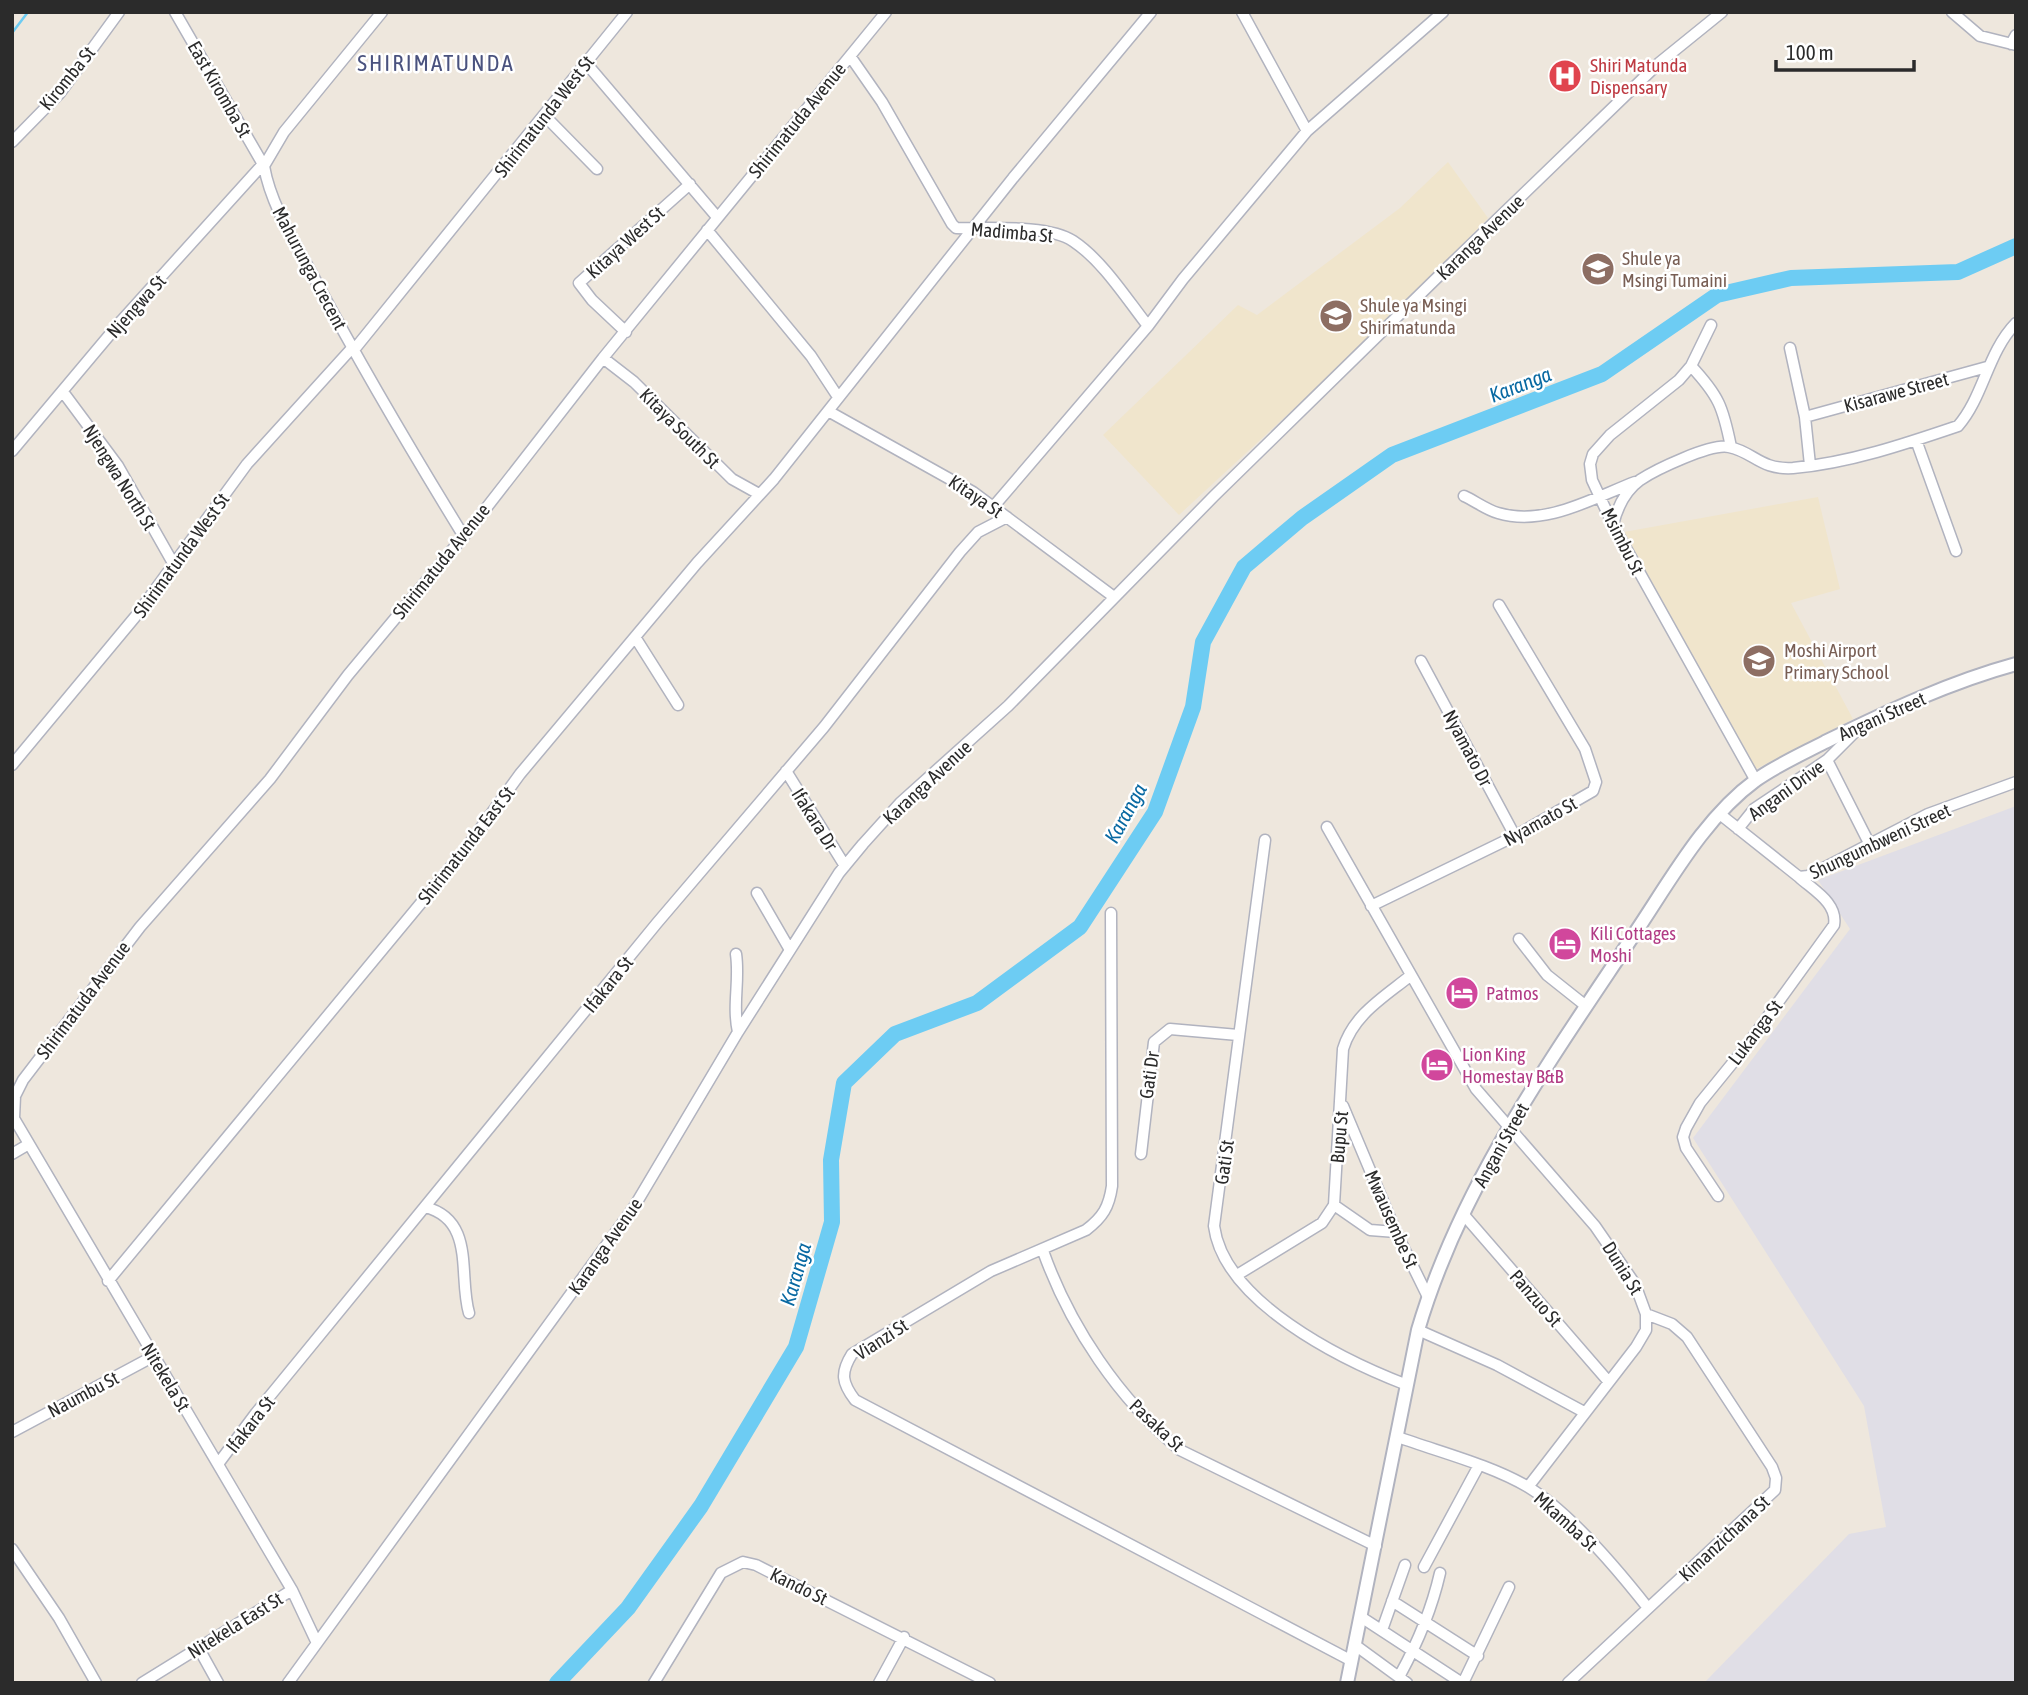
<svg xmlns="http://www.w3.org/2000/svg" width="2028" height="1695" font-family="'Asap Condensed',sans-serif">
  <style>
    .industrial { fill: #e0dee6 }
    .education { fill: #f0e5cc }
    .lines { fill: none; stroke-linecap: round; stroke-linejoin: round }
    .stream { stroke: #6dccf3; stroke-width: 2.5 }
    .river { stroke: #6dccf3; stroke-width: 16 }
    .minor-casing { stroke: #b1b3bf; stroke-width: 13 }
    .tertiary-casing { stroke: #b1b3bf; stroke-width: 16 }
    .minor { stroke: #fff; stroke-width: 10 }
    .tertiary { stroke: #fff; stroke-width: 12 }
    .labels { text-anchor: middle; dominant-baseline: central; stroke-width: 5; stroke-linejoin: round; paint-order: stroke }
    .health-label { font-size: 19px; fill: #be3a42; stroke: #fff; text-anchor: start }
    .street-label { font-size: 19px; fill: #2b2b2b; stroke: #fff }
    .education-label { font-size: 19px; fill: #785e54; stroke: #fff; text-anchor: start }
    .hotel-label { font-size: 19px; fill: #b23c85; stroke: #fff; text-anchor: start }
    .water-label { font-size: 21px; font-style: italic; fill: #0969a2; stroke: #fff }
    .quarter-label { font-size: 23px; letter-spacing: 2px; fill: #4a527e; stroke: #fff }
  </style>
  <rect width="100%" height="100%" fill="#eee7dd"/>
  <path class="industrial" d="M2016 806V1683H1704L1849 1534 1886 1527 1864 1406 1693 1138 1850 929 1818 880Z"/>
  <path class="education" d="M1448 162 1488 218 1379 330 1179 515 1103 435 1238 305 1257 315 1400 208Z
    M1818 497 1840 589 1791 603 1853 719 1756 769 1624 532Z"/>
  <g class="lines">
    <path class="stream" d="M12 33 28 12"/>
    <path class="river" d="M557 1683 628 1608 701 1506 796 1347 832 1222 831 1160 844 1083 895 1034 977 1003 1080 927 1155 812 1193 707 1203 642 1244 567 1302 518 1392 455 1602 374 1717 295 1791 278 1958 272 2016 246"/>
    <defs>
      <path id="minor" d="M175 12 264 166
        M382 12 284 132 264 166C271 207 298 247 317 283 363 369 412 452 463 535
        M1242 12 1307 131
        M1952 12 1980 36 2016 45
        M2011 44 2016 35
        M850 56 882 102 952 224 956 228C986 229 1048 224 1073 241 1103 261 1126 298 1148 326
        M586 63 717 217
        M544 115 597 169
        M12 142 60 93 119 12
        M707 230 811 356 838 397
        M1711 325 1691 366 1679 380 1610 435 1593 454 1590 464 1592 480 1613 525 1756 781
        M626 332 592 300 579 283 690 184
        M1790 348 1805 417 1810 465
        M353 351 627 12
        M603 358 634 382 732 479 759 494
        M1691 366C1719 396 1723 407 1731 447
        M63 392 118 466 173 563
        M828 411 973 492 1114 597
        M1805 417 1987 367
        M1916 440 1956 551
        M12 451 122 320 263 164
        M1464 496C1475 501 1487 510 1498 513 1545 527 1593 498 1635 482
        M994 506 1148 326 1183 279 1307 131 1443 12
        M1613 525C1617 508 1625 491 1640 480 1655 470 1711 443 1729 447 1754 452 1760 470 1793 468 1849 463 1905 444 1958 426 1984 396 1987 353 2016 323
        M635 637 678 705
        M1421 661 1515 836
        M1827 760 1869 843
        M12 765 135 617 247 464 352 348
        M786 771 845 866
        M1721 815 1799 877 1808 876 1928 814 2016 782
        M1327 827 1476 1089 1595 1226 1635 1284 1646 1314V1330L1636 1347 1528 1487
        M1738 829 1754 809 1827 760 1860 727
        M1265 840 1214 1226C1224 1302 1342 1360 1407 1385
        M757 893 790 950
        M1371 906 1515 836 1593 791 1596 782 1585 749 1499 605
        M1111 913 1112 1186C1109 1207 1103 1217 1086 1230L991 1271 852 1354C840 1373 842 1383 855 1400L1352 1661
        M1519 939 1547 975 1586 1006
        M736 954C740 981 732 1005 738 1032
        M1343 1106 1396 1232 1428 1297
        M12 1115 292 1590 316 1641
        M14 1118 15 1096 23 1080 140 927 270 779 348 675 473 525 603 358 886 12
        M12 1154 29 1144
        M1141 1154 1154 1042 1170 1029 1238 1035
        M1718 1196 1686 1148 1683 1137 1686 1128 1700 1103 1748 1044 1834 925C1838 903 1813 890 1799 877
        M1334 1205 1370 1230 1396 1232
        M425 1207C476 1220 458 1276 469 1313
        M1464 1215 1608 1381
        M1043 1251C1070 1327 1119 1399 1180 1450L1376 1546
        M1237 1275 1322 1223 1334 1205 1343 1049C1353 1015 1384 997 1410 976
        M108 1281 464 851 520 774 697 563 774 479 1013 178 1151 12
        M1418 1330 1497 1365 1584 1412
        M12 1432 154 1356
        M1398 1437C1439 1452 1491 1465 1528 1487 1570 1512 1618 1570 1648 1608
        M218 1464 256 1413 657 923 824 727 960 552 978 532 1007 517
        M12 1549 59 1618 96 1683
        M1424 1567 1478 1467
        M1392 1601 1478 1656
        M1361 1617 1462 1683
        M1382 1630 1405 1565
        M1355 1645 1407 1683
        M198 1647 218 1683
        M1400 1675C1417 1644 1432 1608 1440 1573
        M142 1683 292 1590
        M288 1683 634 1207 738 1032 839 873 863 844 900 803 1008 706 1214 496 1450 265 1659 63 1722 12
        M654 1683 721 1573 743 1562 756 1565 990 1683
        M879 1683 904 1637
        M1463 1683 1509 1587
        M1568 1683 1775 1490 1776 1478 1772 1467 1687 1337 1672 1324 1646 1314"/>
      <path id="tertiary" d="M1347 1683 1418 1330C1461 1184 1552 1058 1635 933 1670 881 1704 818 1756 780 1777 765 1802 754 1825 742 1886 712 1950 682 2016 664"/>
    </defs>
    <use href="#minor" class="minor-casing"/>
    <use href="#tertiary" class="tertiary-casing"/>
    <use href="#minor" class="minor"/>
    <use href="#tertiary" class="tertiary"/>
  </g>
  <defs>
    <symbol id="hospital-disc" viewBox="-11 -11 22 22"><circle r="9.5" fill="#e0444e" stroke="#fff"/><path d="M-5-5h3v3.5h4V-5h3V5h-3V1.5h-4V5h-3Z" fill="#fff"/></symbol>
    <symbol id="school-disc" viewBox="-11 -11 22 22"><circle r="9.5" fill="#8d6e63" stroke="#fff"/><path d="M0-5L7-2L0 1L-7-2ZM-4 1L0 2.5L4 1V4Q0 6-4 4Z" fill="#fff"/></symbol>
    <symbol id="hotel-disc" viewBox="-11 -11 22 22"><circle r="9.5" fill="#d1479c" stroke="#fff"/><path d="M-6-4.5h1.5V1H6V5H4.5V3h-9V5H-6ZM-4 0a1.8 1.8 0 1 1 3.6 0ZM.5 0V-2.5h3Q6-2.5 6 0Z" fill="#fff"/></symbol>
  </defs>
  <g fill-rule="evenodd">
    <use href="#hospital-disc" x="1546" y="57" width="38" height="38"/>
    <use href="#school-disc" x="1579" y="250" width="38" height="38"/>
    <use href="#school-disc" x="1317" y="297" width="38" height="38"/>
    <use href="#school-disc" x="1740" y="642" width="38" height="38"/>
    <use href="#hotel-disc" x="1546" y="925" width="38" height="38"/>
    <use href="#hotel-disc" x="1443" y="974" width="38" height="38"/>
    <use href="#hotel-disc" x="1418" y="1046" width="38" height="38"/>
  </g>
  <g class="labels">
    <g class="health-label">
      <text x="1590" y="65">Shiri Matunda<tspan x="1590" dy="22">Dispensary</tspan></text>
    </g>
    <g class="street-label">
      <text transform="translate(67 78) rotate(-51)">Kiromba St</text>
      <text transform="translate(220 89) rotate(60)">East Kiromba St</text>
      <text transform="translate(544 116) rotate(-52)">Shirimatunda West St</text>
      <text transform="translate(797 120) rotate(-51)">Shirimatuda Avenue</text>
      <text transform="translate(1012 232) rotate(5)">Madimba St</text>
      <text transform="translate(1480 237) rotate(-44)">Karanga Avenue</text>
      <text transform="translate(625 242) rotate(-42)">Kitaya West St</text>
      <text transform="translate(310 268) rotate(62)">Mahurunga Crecent</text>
      <text transform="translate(136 306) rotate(-48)">Njengwa St</text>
      <text transform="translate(1896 392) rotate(-15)">Kisarawe Street</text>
      <text transform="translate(680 428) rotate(45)">Kitaya South St</text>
      <text transform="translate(120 477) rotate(58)">Njengwa North St</text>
      <text transform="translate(976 496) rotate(34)">Kitaya St</text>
      <text transform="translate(1623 541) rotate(63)">Msimbu St</text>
      <text transform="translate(181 555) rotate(-54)">Shirimatunda West St</text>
      <text transform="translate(441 561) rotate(-51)">Shirimatuda Avenue</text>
      <text transform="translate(1882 716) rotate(-24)">Angani Street</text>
      <text transform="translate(1468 748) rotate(62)">Nyamato Dr</text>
      <text transform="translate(927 782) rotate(-43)">Karanga Avenue</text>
      <text transform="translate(1786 790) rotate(-36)">Angani Drive</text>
      <text transform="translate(815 819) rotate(58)">Ifakara Dr</text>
      <text transform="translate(1540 821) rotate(-29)">Nyamato St</text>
      <text transform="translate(1880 841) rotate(-25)">Shungumbweni Street</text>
      <text transform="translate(466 845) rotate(-52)">Shirimatunda East St</text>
      <text transform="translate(608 984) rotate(-51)">Ifakara St</text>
      <text transform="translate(83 1000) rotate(-53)">Shirimatuda Avenue</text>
      <text transform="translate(1755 1032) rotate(-53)">Lukanga St</text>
      <text transform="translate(1149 1075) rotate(-82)">Gati Dr</text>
      <text transform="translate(1339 1137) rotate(-85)">Bupu St</text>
      <text transform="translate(1501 1145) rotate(-61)">Angani Street</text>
      <text transform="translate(1224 1162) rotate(-82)">Gati St</text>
      <text transform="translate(1392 1219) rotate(66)">Mwausembe St</text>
      <text transform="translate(605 1246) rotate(-55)">Karanga Avenue</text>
      <text transform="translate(1623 1268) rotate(58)">Dunia St</text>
      <text transform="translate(1536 1298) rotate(49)">Panzuo St</text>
      <text transform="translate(881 1339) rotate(-33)">Vianzi St</text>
      <text transform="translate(166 1377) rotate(59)">Nitekela St</text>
      <text transform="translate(83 1394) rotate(-28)">Naumbu St</text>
      <text transform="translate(250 1424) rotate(-52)">Ifakara St</text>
      <text transform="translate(1157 1425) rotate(43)">Pasaka St</text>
      <text transform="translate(1566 1521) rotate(42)">Mkamba St</text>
      <text transform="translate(1724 1538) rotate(-43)">Kimanzichana St</text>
      <text transform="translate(799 1586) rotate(26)">Kando St</text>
      <text transform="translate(235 1625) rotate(-32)">Nitekela East St</text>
    </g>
    <g class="education-label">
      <text x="1622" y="258">Shule ya<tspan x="1622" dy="22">Msingi Tumaini</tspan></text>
      <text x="1360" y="305">Shule ya Msingi<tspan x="1360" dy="22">Shirimatunda</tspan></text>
      <text x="1784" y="650">Moshi Airport<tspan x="1784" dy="22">Primary School</tspan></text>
    </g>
    <g class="hotel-label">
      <text x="1590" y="933">Kili Cottages<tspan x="1590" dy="22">Moshi</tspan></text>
      <text x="1486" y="993">Patmos</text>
      <text x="1462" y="1054">Lion King<tspan x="1462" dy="22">Homestay B&amp;B</tspan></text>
    </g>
    <g class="water-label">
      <text transform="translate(1520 384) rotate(-21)">Karanga</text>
      <text transform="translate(1125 813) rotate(-61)">Karanga</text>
      <text transform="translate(795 1274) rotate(-74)">Karanga</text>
    </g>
    <g class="quarter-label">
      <text x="436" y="63">SHIRIMATUNDA</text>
    </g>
  </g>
  <rect width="2028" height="1695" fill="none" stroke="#2b2b2b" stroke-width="28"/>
  <path d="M1776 60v10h138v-10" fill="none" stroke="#2b2b2b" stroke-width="3.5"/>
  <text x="1786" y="60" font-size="21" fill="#2b2b2b" stroke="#ffffff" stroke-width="5" paint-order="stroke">100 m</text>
</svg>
